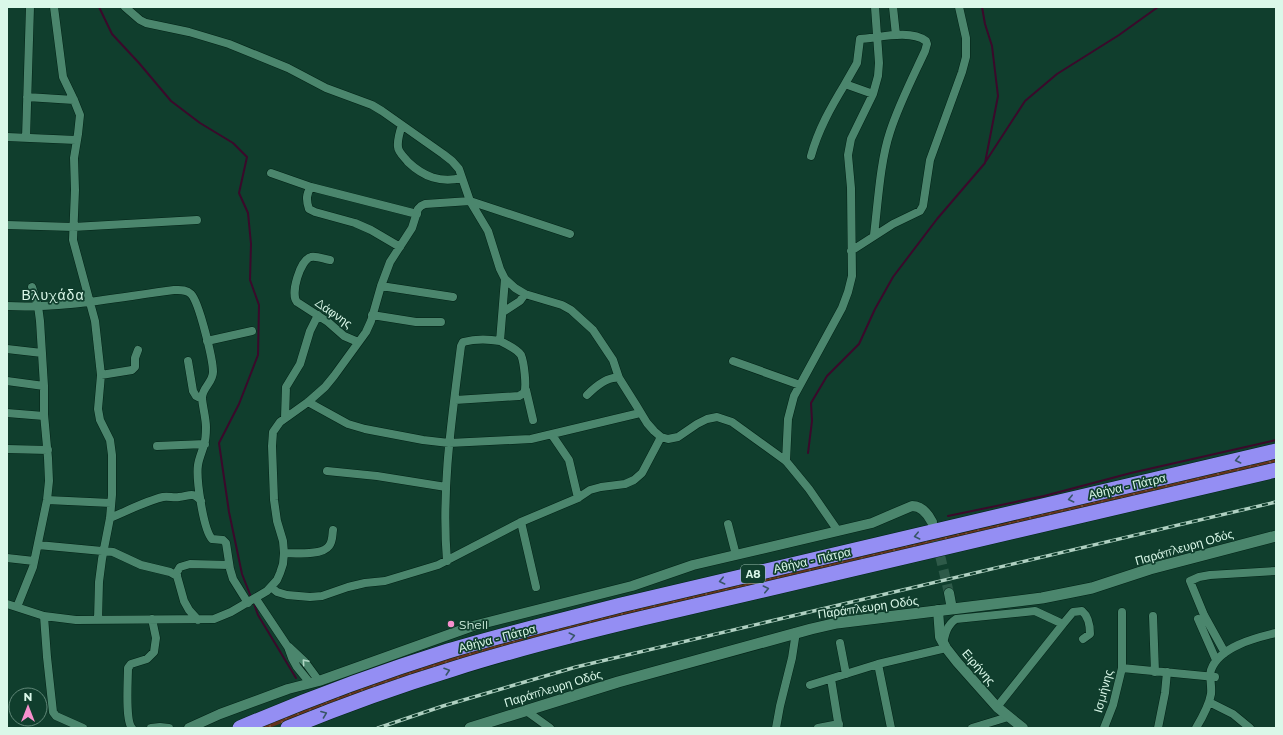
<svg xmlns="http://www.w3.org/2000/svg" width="1283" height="735" font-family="Montserrat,sans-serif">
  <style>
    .grass { fill: url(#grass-dots) }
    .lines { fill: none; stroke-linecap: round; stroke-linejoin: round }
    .stream { stroke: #3b092b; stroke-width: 2 }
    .tertiary-tunnel { stroke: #2e5a49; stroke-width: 10; stroke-dasharray: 10 5; stroke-linecap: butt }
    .minor-casing { stroke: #032317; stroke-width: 9 }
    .tertiary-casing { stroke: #032317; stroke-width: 11 }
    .secondary-casing { stroke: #032317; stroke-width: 12 }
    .motorway-casing { stroke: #032317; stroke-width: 16 }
    .minor { stroke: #4b866d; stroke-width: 8 }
    .tertiary { stroke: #4b866d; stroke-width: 10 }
    .secondary { stroke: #4b866d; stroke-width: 11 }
    .motorway { stroke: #948ef3; stroke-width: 15 }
    .rail-casing { stroke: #afd0c1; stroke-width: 3.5 }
    .rail { stroke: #103e2d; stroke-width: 2; stroke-dasharray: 6; stroke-linecap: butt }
    .oneway { stroke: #385668 }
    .oneway2 { stroke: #afd6c4 }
    .poi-dot { fill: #f790cd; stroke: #103e2d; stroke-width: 1.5 }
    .labels { text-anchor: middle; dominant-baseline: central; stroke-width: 3.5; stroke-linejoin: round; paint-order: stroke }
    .shield { fill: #103e2d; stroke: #9dc0b1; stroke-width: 1 }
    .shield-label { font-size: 11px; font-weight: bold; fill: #daf8e9 }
    .street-label { font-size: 12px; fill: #daf8e9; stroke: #103e2d }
    .poi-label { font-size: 12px; fill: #daf8e9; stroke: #103e2d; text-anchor: start }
    .quarter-label { font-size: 14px; letter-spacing: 1px; fill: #daf8e9; stroke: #103e2d }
  </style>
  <defs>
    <pattern id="grass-dots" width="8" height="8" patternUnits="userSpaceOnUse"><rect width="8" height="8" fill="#64331c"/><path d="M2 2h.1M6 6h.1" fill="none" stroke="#7a513d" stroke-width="1.8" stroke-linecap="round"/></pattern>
  </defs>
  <rect width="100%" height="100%" fill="#103e2d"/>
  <path class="grass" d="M1276 459V463L641 612 298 717 269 728H259C327 701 395 675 465 654 523 636 582 622 641 608Z"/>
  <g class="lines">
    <path class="stream" d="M99 7 112 34 139 63 171 101 200 123 233 143 247 157 239 193 248 213 251 244 250 280 259 305 258 355 239 404 219 443 229 512 242 574 251 597
      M986 161 1025 101 1057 74 1119 35 1158 7
      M808 453 812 421 811 403 827 376 859 344 875 309 893 277 937 219 985 163 998 96 992 46 985 24 982 7
      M948 516 1044 496 1131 473 1276 440
      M253 601 258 615 296 678"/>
    <path class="tertiary-tunnel" d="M933 526 949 593"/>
    <defs>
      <path id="minor" d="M54 7 63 77 74 100 80 115 78 134 74 158 75 190 73 240 95 321 101 375 98 409 100 420 110 440 112 455V495L110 518 102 559 99 582 98 620
        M125 7 140 20 146 23 189 32 229 44 288 68 326 88 372 105 382 111 443 154 452 161 459 169 470 201 488 231 500 269 505 279 515 288 525 294 562 305 571 310 593 330 613 360 619 378 636 405 647 423 654 431 661 437 668 439 678 437 697 424 707 419 717 417 732 422 786 461 809 489 838 531
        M893 7 896 35
        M845 84 857 63 860 39C878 38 910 29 926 41L927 44 925 51C913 77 899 104 890 132 880 162 878 203 874 235
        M27 97 74 100
        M402 125C400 131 397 140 398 147 398 152 405 158 408 162 424 177 440 183 462 178
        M7 137 76 140
        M26 138 30 7
        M811 156C818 130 831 107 845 84L873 94
        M271 173 311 187
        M7 225 73 227 197 220
        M400 247 371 230 355 223 315 212 309 209C306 200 306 194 311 187L417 214
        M851 251 893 224 920 211 923 206 930 160 962 72 966 57V38L959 7
        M330 260C324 259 317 256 311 257 300 260 290 294 297 302L328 322 344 336 358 342
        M381 286 453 297
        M7 306C63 309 119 297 174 290 180 290 186 289 191 294 199 302 213 359 213 372 213 382 203 387 202 397 202 404 206 418 206 427 206 432 206 439 204 445 202 452 199 458 198 465 196 478 203 529 212 539L223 540 226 543 230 569 233 579 248 603
        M503 312 520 301 525 294
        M372 315 416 322H441
        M207 341 252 331
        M7 349 42 353
        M188 361 193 391 196 396 202 399
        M733 361 800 385
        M101 375 132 370 135 367V358L138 350
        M7 381 44 386
        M526 390 533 420
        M587 395C595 387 608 376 619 378
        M455 400 519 396 524 393C527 387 524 362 521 355 517 349 506 344 500 341
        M308 402 348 424 365 429 423 440 449 443 531 439 640 413
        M7 413 44 416
        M285 418 286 387 300 364 310 331 318 315
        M552 435 569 460 578 498
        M157 446 205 444
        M7 449 48 450
        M786 461 788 419 794 396 842 308 848 292 852 276 851 188 848 155 851 139 873 94 878 76 879 63 875 7
        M327 471 377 476 446 487
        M47 500 111 503
        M110 518C127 511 146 501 163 497 168 496 174 498 179 497 189 496 193 491 201 501
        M521 522 536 587
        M728 524 736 555
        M38 545 113 552 141 565 170 572 177 576
        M284 553C295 553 322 556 329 546 333 541 332 536 333 530
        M7 558 34 561
        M447 561C441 489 452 417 461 346L463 342C474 339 489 339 500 341L505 279
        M271 587 277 592 287 595 310 597 322 596 348 587 365 583 385 581 438 565 521 522 578 498 590 490 601 487 625 484 634 480 642 473 661 437
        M256 599 288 647 292 658 297 667 310 683
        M7 604 44 616 76 620 214 619 231 612 267 591 277 580 280 573 283 564 284 553 283 541 277 521 274 500 272 446 273 432 280 422 308 402 325 387 334 376 366 332 371 321 381 286 390 262 412 228 418 209 421 206 425 204 470 201 570 234
        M17 607 33 567 47 500 49 481 48 458 44 414V386L40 321 38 306 32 287
        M44 616 47 657 53 712 56 716 83 728
        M1153 616 1155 672
        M1198 619 1216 660
        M198 620 189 610 184 601 177 576V572L180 567 190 564 229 565
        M840 643 846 674
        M943 644C945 634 947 625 956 619L1035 611 1063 624 1073 612 1082 611C1088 616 1090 626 1090 634L1083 639
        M289 647 305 662 319 681
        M1225 653 1204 615 1190 581 1199 577 1210 575 1276 571
        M878 664 891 728
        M1122 668 1215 677
        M831 679 839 728
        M810 685 878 664 946 648
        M1209 702 1233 714 1250 728
        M997 707 1063 624
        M525 710 550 728
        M132 728C125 721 128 679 128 668L131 664 147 659 154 652 156 638 152 619
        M151 728 160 727 169 728
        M776 728 780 706 792 658 796 632
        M818 728 839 724
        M972 728 1008 717
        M1104 728 1113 705 1122 668V612
        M1158 728 1165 693 1167 672
        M1196 728C1202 718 1209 706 1211 694 1212 686 1209 677 1211 670 1219 647 1255 638 1276 633"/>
      <path id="tertiary" d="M949 593 952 609
        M938 610 940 637 946 648 957 662 997 707 1023 728
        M189 728 220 714 288 689 319 681 473 626 632 586 693 565 872 523 912 506C922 506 928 514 932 522"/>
      <path id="secondary" d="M470 728 618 682 811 629 837 623 1042 598 1092 588 1150 569 1276 536"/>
      <path id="motorway" d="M240 728C308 699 378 673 448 651 505 634 563 620 621 605L1276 451
        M288 728C342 706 397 686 453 669 516 649 580 633 643 618L1276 470"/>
    </defs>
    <use href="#minor" class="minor-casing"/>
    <use href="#tertiary" class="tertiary-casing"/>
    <use href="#secondary" class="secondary-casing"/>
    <use href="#motorway" class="motorway-casing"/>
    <use href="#minor" class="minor"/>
    <use href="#tertiary" class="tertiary"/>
    <use href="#secondary" class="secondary"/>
    <use href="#motorway" class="motorway"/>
    <defs>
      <path id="rail" d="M378 728 443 706 576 667 1276 502"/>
    </defs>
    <use href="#rail" class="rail-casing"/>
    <use href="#rail" class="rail"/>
  </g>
  <defs><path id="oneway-chevron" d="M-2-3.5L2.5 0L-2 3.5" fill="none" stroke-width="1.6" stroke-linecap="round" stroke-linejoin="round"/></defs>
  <g class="oneway">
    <use href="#oneway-chevron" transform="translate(1238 460) rotate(167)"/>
    <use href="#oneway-chevron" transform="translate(1071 499) rotate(167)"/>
    <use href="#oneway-chevron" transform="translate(917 536) rotate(167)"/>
    <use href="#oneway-chevron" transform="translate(722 581) rotate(167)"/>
    <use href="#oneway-chevron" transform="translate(766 589) rotate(-13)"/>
    <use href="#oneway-chevron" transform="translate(572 636) rotate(-14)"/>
    <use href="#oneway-chevron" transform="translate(447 671) rotate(-18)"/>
    <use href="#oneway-chevron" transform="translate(324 714) rotate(-21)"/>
  </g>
  <use class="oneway2" href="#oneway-chevron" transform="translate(305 662) rotate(-131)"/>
  <circle class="poi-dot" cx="451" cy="624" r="4"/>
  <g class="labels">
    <rect class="shield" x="741" y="565" width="24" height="18" rx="3"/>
    <g class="shield-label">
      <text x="753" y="574">Α8</text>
    </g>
    <g class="street-label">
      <text transform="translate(334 313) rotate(35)">Δάφνης</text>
      <text transform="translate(1127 486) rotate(-13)">Αθήνα - Πάτρα</text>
      <text transform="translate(1184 547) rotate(-16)">Παράπλευρη Οδός</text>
      <text transform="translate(812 560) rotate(-13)">Αθήνα - Πάτρα</text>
      <text transform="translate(868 607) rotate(-8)">Παράπλευρη Οδός</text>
      <text transform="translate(497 638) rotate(-15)">Αθήνα - Πάτρα</text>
      <text transform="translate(979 667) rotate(49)">Ειρήνης</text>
      <text transform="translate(553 688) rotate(-17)">Παράπλευρη Οδός</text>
      <text transform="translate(1103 691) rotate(-75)">Ισμήνης</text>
    </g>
    <g class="poi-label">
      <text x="459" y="624">Shell</text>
    </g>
    <g class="quarter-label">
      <text x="53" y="295">Βλυχάδα</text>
    </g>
  </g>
  <rect width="1283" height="735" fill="none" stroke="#daf8e9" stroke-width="16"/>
  <g transform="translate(28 707)"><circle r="19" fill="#103e2d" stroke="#618878"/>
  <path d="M0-3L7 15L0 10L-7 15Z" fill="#f790cd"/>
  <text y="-6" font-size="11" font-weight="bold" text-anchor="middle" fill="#daf8e9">N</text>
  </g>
</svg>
